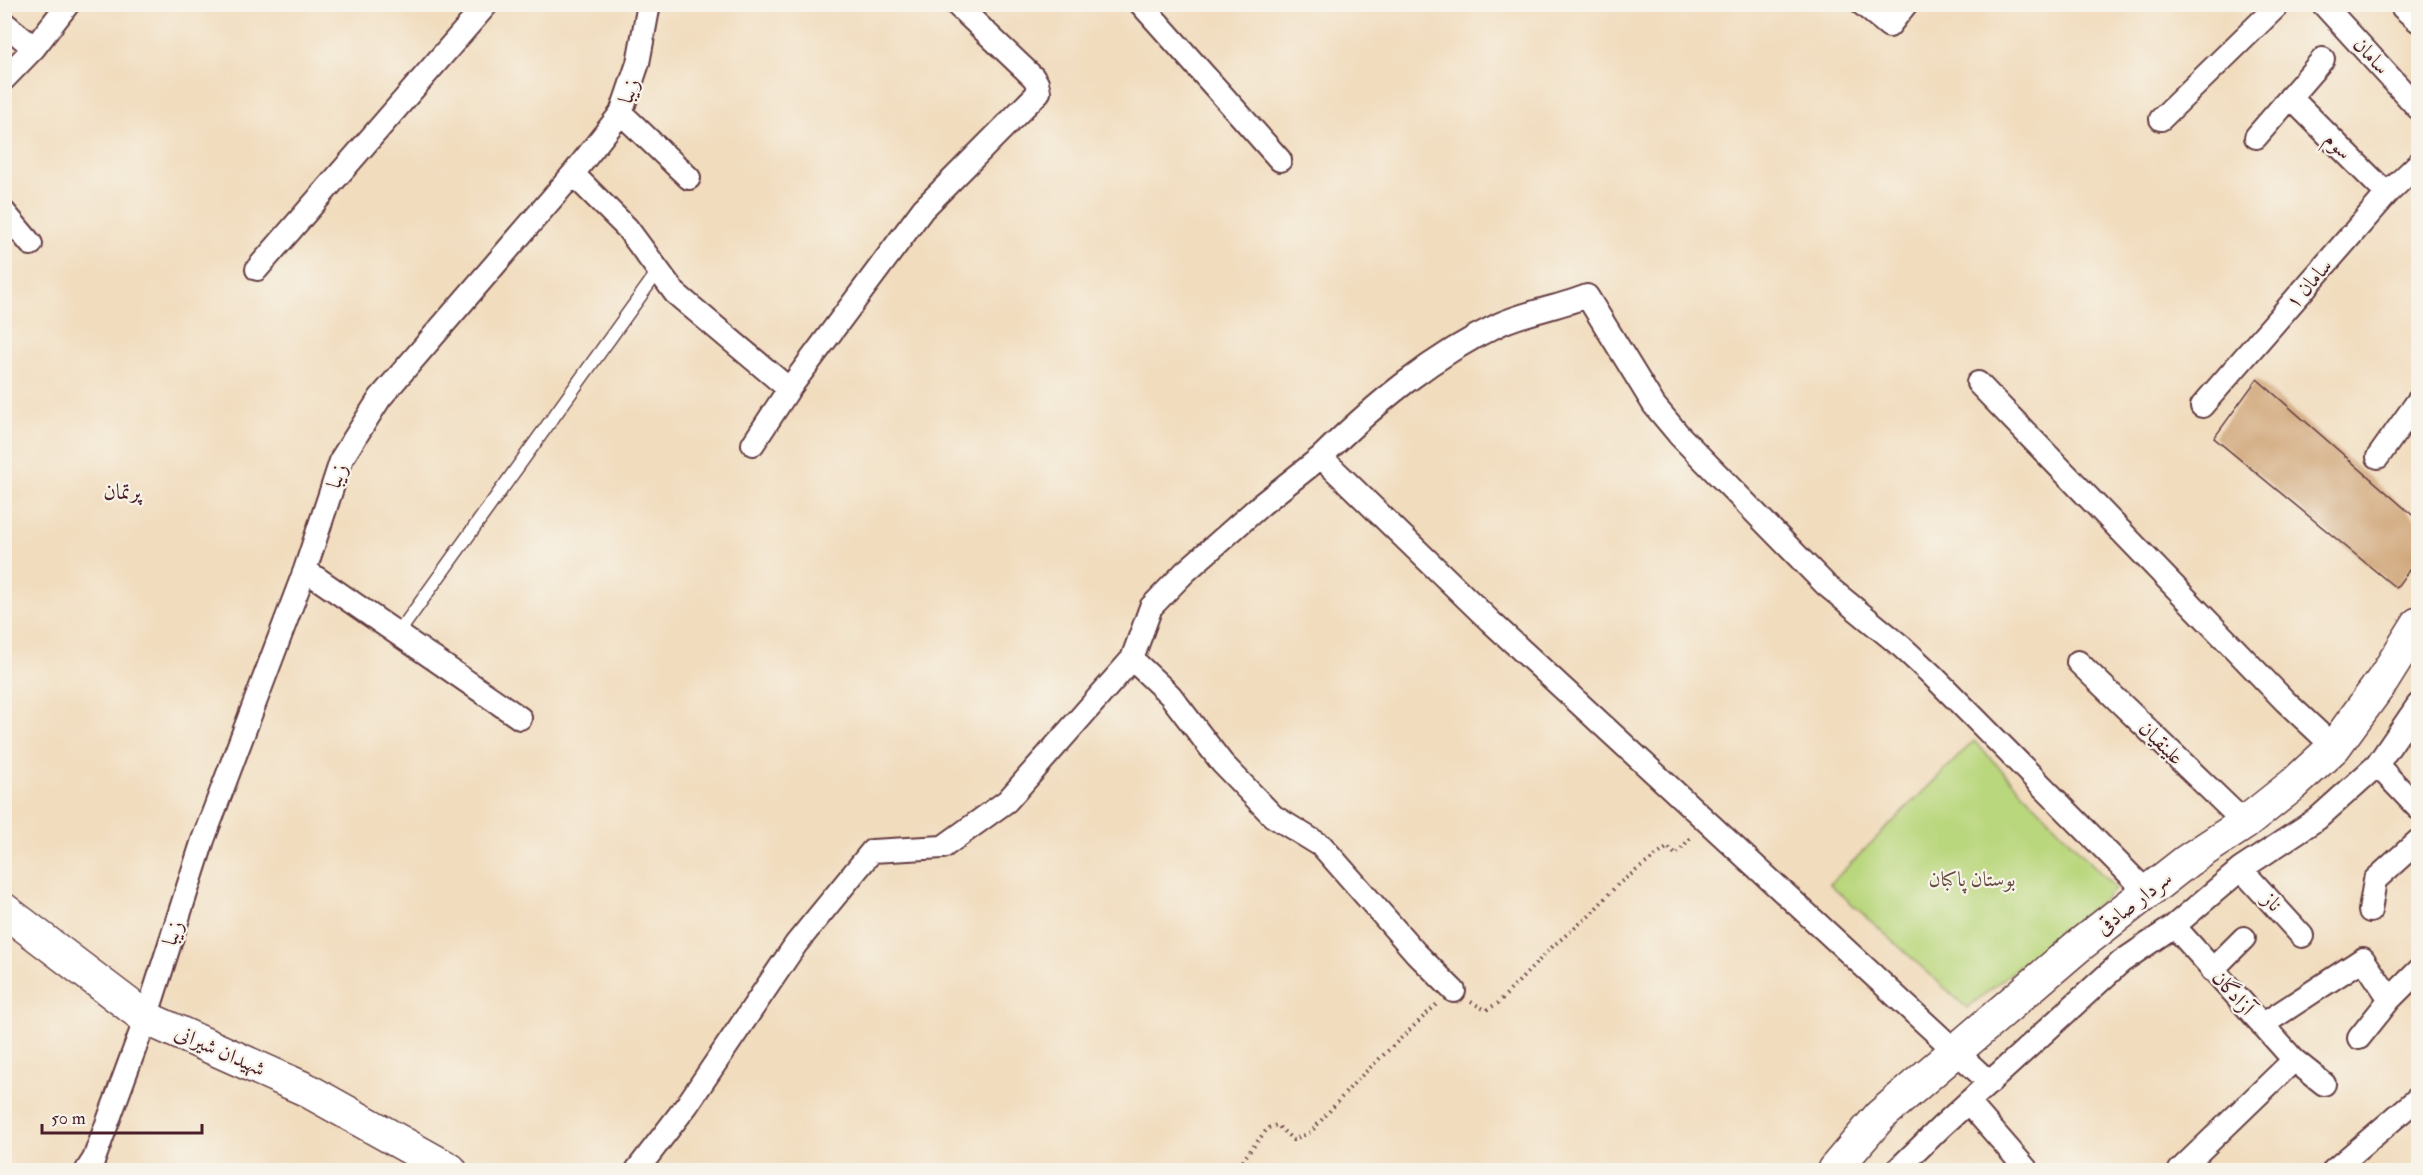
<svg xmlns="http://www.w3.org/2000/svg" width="2423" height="1175" font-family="'IM FELL Double Pica',Amiri,serif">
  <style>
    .green { fill: #b9d77d; stroke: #827b54; stroke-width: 1.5 }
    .building { fill: #d0a679 }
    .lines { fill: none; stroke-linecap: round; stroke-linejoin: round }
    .lane-casing { stroke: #633b41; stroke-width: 15 }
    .street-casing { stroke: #633b41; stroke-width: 26 }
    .secondary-casing { stroke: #633b41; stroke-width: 36 }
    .path { stroke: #633b41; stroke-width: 4; stroke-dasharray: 1.5 4.5; stroke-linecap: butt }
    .lane { stroke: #fff; stroke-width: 12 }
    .street { stroke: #fff; stroke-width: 22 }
    .secondary { stroke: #fff; stroke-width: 33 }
    .labels { text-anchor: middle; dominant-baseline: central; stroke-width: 4.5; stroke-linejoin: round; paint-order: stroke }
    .street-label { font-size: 21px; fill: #4a1f2b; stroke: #f7f3e8 }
    .park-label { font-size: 21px; fill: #664d40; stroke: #f7f3e8 }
    .neighbourhood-label { font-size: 22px; fill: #4a1f2b; stroke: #f7f3e8 }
  </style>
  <rect width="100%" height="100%" fill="#f7f3e8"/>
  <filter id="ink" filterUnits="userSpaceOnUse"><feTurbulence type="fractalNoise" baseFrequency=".0167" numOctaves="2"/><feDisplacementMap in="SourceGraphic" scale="12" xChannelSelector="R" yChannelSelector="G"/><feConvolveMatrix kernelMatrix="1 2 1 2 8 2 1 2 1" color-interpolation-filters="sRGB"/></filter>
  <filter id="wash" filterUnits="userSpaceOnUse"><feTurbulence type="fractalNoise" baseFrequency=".008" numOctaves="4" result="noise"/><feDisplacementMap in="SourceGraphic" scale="24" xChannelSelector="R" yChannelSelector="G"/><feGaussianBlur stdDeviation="1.35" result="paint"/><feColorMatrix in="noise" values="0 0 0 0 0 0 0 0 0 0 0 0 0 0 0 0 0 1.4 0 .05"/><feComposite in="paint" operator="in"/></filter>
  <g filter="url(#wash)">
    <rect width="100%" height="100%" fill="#f1dcbd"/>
    <path class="green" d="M1974 741 2116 889 1967 1008 1830 884Z"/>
    <g id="blocks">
      <path class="building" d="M2257 379 2418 520V558L2396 588 2214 438Z"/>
    </g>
  </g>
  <g filter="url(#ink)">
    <use href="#blocks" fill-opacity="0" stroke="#633b41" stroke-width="1.5"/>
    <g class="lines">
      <defs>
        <path id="lane" d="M397 635 659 270"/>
        <path id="street" d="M1141 4 1280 160
          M1862 4 1889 26 1906 4
          M2323 4 2418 108
          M2403 8 2418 21
          M4 23 34 48
          M4 79 34 48 68 4
          M2290 97 2387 194
          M621 113 689 178
          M2161 119 2279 4
          M2256 137 2323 59
          M573 174 627 228 675 293 789 389 753 444
          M4 212 31 244
          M257 269 487 4
          M1978 383 2285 701 2334 747
          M789 389 923 209 1039 92 1037 83 1033 77 956 4
          M2202 406 2387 194 2418 164
          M1321 457C1375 404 1432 356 1500 324 1527 312 1559 307 1587 296L1654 405 1680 436 1826 585 1902 647 1931 674 2148 893
          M2378 457 2418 401
          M305 570 520 718
          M1132 659 1151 607 1185 572 1262 504 1321 457 1490 621 1990 1083
          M2078 662 2245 823
          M2377 765 2418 808
          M2241 869 2302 936
          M2370 911 2375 880 2418 841
          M2174 926 2294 1060 2324 1084
          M2212 970 2244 938
          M2390 999 2418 971
          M2262 1025 2363 959 2390 999 2359 1038
          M1968 1102 2027 1170
          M87 1170 94 1159 146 1018 203 840 305 570 342 458 380 398 573 174 621 113 638 63 649 4
          M637 1170 687 1105 796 944 872 851 943 847 1007 801 1132 659 1170 695 1222 763 1273 816 1322 846 1416 953 1454 991
          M1897 1170 1941 1127 2121 962 2174 926 2241 869 2317 819 2377 765 2418 705
          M2180 1170 2294 1060
          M2334 1170 2418 1098"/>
        <path id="secondary" d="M4 910 146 1018 305 1089 450 1170
          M1834 1170 1880 1116 2077 947 2187 861 2245 823 2294 784 2334 747 2383 680 2418 624"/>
      </defs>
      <use href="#lane" class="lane-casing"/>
      <use href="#street" class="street-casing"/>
      <use href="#secondary" class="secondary-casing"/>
      <path class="path" d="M1471 1002 1486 1010 1498 1003 1554 945 1589 916 1618 884 1668 847 1676 855 1691 837
        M1235 1170 1268 1128 1277 1125 1293 1140 1311 1132 1355 1082 1438 1003"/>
      <use href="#lane" class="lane"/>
      <use href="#street" class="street"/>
      <use href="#secondary" class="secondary"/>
    </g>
  </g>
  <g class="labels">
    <g class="street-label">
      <text transform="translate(2371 56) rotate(47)">سامان</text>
      <text transform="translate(629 91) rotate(-72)">زیبا</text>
      <text transform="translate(2338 146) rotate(45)">سوم</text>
      <text transform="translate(2309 284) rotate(-49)">سامان ۱</text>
      <text transform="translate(337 476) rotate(-71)">زیبا</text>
      <text transform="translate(2161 743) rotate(44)">علینقیان</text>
      <text transform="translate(2272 902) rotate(47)">ناز</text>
      <text transform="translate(2134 903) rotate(-38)">سردار صادقی</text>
      <text transform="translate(173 933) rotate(-72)">زیبا</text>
      <text transform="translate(2233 993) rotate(48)">آزادگان</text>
      <text transform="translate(220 1051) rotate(24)">شهیدان شیرانی</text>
    </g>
    <g class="park-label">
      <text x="1972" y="879">بوستان پاکبان</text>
    </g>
    <g class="neighbourhood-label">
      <text x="122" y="492">پرتمان</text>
    </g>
  </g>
  <rect width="2423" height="1175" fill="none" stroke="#f7f3e8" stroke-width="24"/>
  <path d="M42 1124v9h160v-9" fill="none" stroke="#4a1f2b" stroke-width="3"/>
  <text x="51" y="1124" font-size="18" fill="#4a1f2b" stroke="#f7f3e8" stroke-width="4.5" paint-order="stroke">50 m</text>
</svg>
